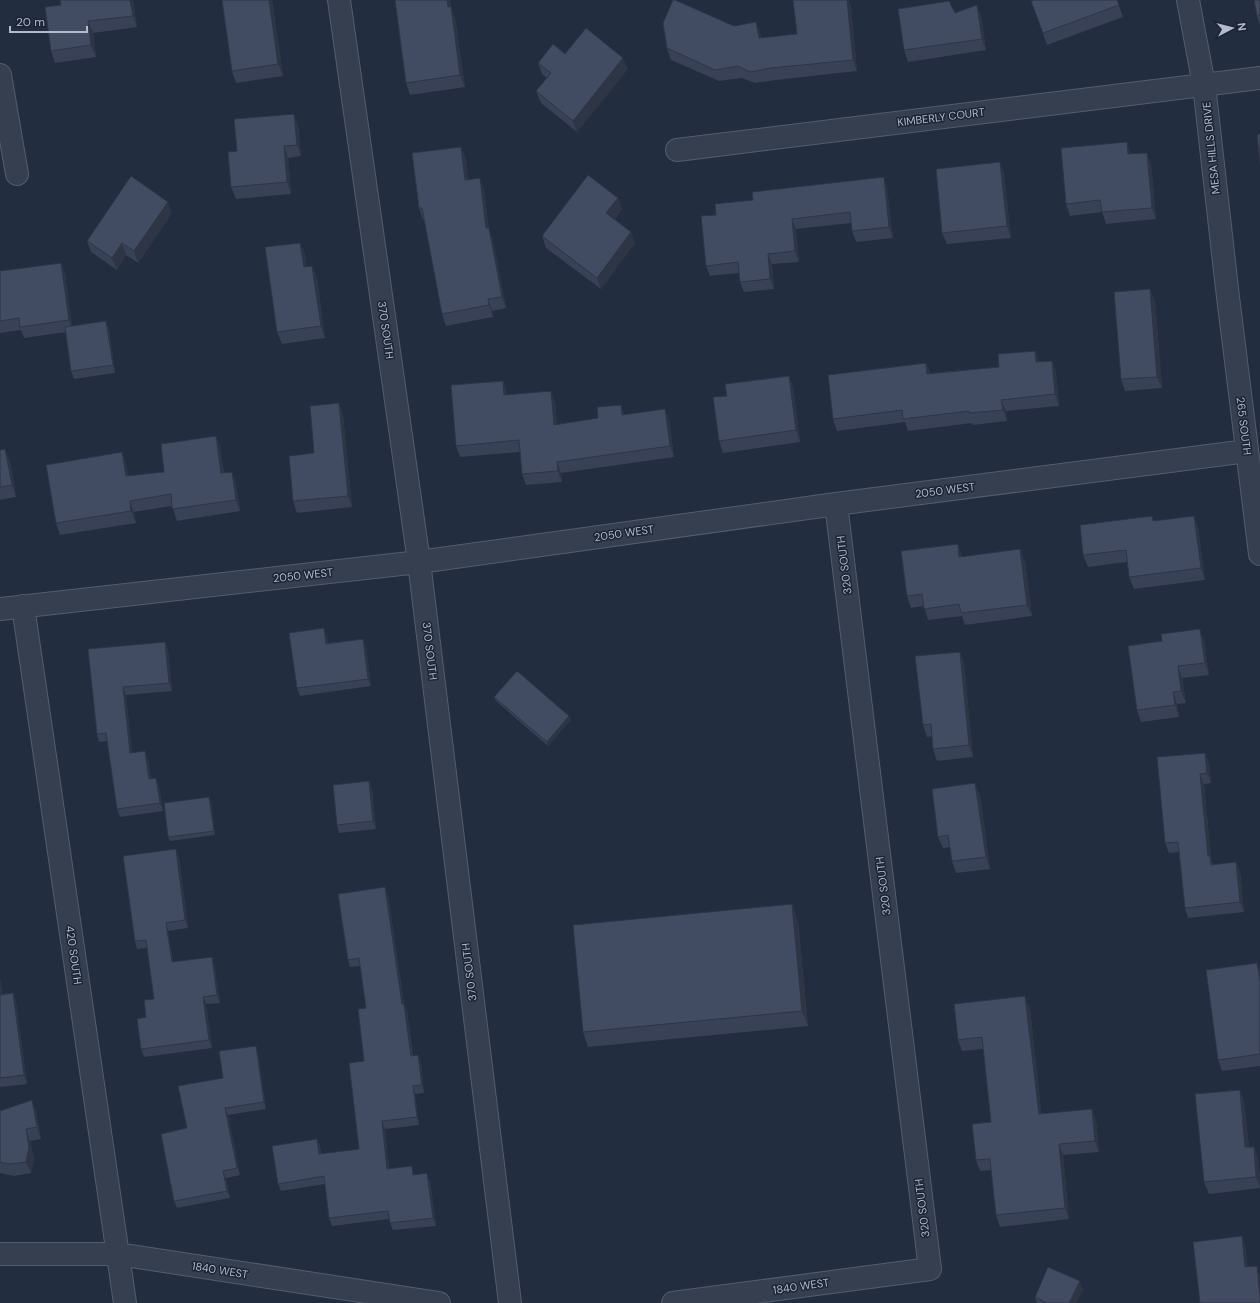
<svg xmlns="http://www.w3.org/2000/svg" width="1260" height="1303" font-family="'DM Sans',sans-serif">
  <style>
    .lines { fill: none; stroke-linecap: round; stroke-linejoin: round }
    .street-casing { stroke: #545d6e; stroke-width: 24 }
    .street { stroke: #363f50; stroke-width: 22 }
    .wall { fill: #384155 }
    .shaded-wall { fill: #2e3545 }
    .building { fill: #414c63; stroke: #2e3545 }
    .labels { text-anchor: middle; dominant-baseline: central; stroke-width: 3; stroke-linejoin: round; paint-order: stroke }
    .street-label { font-size: 11px; fill: #b2bacb; stroke: #1b2435 }
  </style>
  <rect width="100%" height="100%" fill="#222d40"/>
  <g class="lines">
    <defs>
      <path id="street" d="M339 0 419 562 510 1303
        M1188 0 1204 85 1228 297 1260 554
        M0 75 17 174
        M677 150 1260 78
        M23 606 125 1303
        M0 609 419 562 836 504 1247 451
        M0 1254H118L439 1303
        M673 1303 930 1269 836 504"/>
    </defs>
    <use href="#street" class="street-casing"/>
    <use href="#street" class="street"/>
  </g>
  <path class="wall" d="M133 0 137 27 93 33 96 57 55 63 51 51 61 5Z
    M222 0H272L283 76 236 83 232 71Z
    M395 0H450L451 8 455 18 465 87 410 95 406 83Z
    M797 0H848L851 7 857 71 776 80 755 83 742 78 719 81 671 60 667 48 734 26 761 34V38L797 34Z
    M1117 0 1123 17 1047 45 1031 1Z
    M1260 0V25L1257 16Z
    M981 16 986 50 908 62 904 50Z
    M565 54 628 69 577 132 541 103 536 91 547 78 542 74 538 63Z
    M298 125 301 156 288 158 291 194 236 199 231 187 237 151Z
    M1131 154 1151 164 1156 219 1106 224 1102 212 1070 216 1066 204Z
    M466 158 468 180 484 190 489 231 493 240 506 308 492 311 493 317 446 326 442 314 424 220H423L419 208Z
    M1000 162 1004 174 1011 238 947 244 942 233Z
    M887 188 893 238 856 242 852 231 851 223 796 229 799 262 772 264 774 289 744 292 740 282 739 273 710 276 706 266 716 215Z
    M618 198 622 209 615 219 631 232 635 243 601 289 546 248 542 236Z
    M172 213 138 263 126 255 117 270 91 252 87 241Z
    M300 243 305 254 306 267 312 266 317 278 325 338 282 344 277 332Z
    M61 263 65 274 72 326 109 329 115 373 74 379 71 371 66 332 24 338 21 330 0 333V271Z
    M1155 301 1162 388 1125 391 1121 379Z
    M1035 351 1039 362 1052 361 1056 372 1059 406 1006 411 1007 421 973 425 972 423 908 431 905 422 837 431 833 419 926 363 930 373 999 367Z
    M789 376 793 387 800 442 723 453 719 441 727 396Z
    M507 392V395L555 402 557 424 665 409 669 420 674 457 561 473 562 482 526 485 522 474 520 452 460 457 456 446Z
    M339 403 343 415 352 507 297 513 293 501 314 453Z
    M216 436 220 448 224 473 236 483 240 511 177 521 172 506 134 512 136 523 60 535 56 523 122 452 126 464 128 476 164 472Z
    M0 450 10 461 16 497 0 500Z
    M1152 516 1154 521 1198 527 1205 580 1134 589 1129 577 1127 562 1088 567 1083 555Z
    M962 555V556L1025 561 1032 616 965 625 962 616 928 620 924 606 911 608 907 596Z
    M327 636 328 643 363 639 366 647 371 686 300 696 297 688Z
    M1204 640 1209 675 1182 678 1186 703 1177 704 1179 717 1141 722 1137 710 1128 646Z
    M165 642 168 650 172 691 126 695 132 753 148 759 151 779 159 786 163 811 120 817 117 809 107 741 99 742 97 734 88 649Z
    M960 652 964 663 973 757 937 761 933 749 932 736 927 737 923 725Z
    M494 697 569 716 571 720 548 746 496 701Z
    M1205 753 1209 763 1211 783 1204 784 1211 858 1213 865 1236 862 1240 872 1244 912 1188 918 1185 908 1179 852 1169 853 1165 843Z
    M369 781 372 789 376 829 339 833 337 825Z
    M980 795 990 869 956 873 952 861 950 847 943 848 938 837Z
    M211 801 215 835 170 841 168 837Z
    M179 857 188 928 168 931 173 962 212 957 214 964 220 1003 206 1004 212 1048 144 1057 141 1049 146 1017 154 999 147 948 137 949 135 941Z
    M388 895 404 1004 407 1011 413 1056 418 1055 421 1063 424 1093 415 1094 419 1125 385 1129 389 1169 414 1174 415 1175 430 1181 436 1226 393 1230 390 1223 389 1219 332 1226 329 1218 325 1184 281 1191 278 1184 317 1139 320 1146 321 1154 359 1149 366 1008 360 966 350 967 348 960Z
    M798 920 808 1026 588 1047 583 1032Z
    M1257 963 1260 970V1066L1222 1071 1218 1060Z
    M0 978 2 994 13 993 16 1002 27 1084 0 1087Z
    M1030 1008 1041 1113 1096 1120 1099 1152 1063 1155 1069 1219 1000 1227 996 1215 991 1170 980 1171 976 1160 991 1122 983 1049 962 1051 958 1040Z
    M256 1046 258 1053 266 1109 228 1115 240 1175 226 1178 230 1198 177 1208 174 1201 187 1128 223 1078Z
    M1240 1090 1244 1101 1249 1147H1254L1258 1158 1260 1181V1188L1209 1194 1204 1182Z
    M32 1100 36 1112 41 1139 30 1141 34 1159 31 1173 14 1176 0 1173V1111Z
    M1083 1289 1076 1303H1037L1035 1297Z"/>
  <path class="shaded-wall" d="M130 0H133L137 27 133 16Z
    M269 0H272V1L283 76 278 64Z
    M447 0H450L451 8 455 18 465 87 460 75Z
    M847 0H848L851 7 857 71 853 60Z
    M977 5 981 16 986 50 982 39Z
    M88 21 93 33 96 57 91 45Z
    M756 22 761 34 763 50 759 38Z
    M623 58 628 69 577 132 573 121Z
    M294 114 298 125 301 156 297 145Z
    M1127 142 1131 154 1133 166 1128 154Z
    M284 146 288 158 291 194 287 182Z
    M461 147 466 158 470 192 465 180Z
    M1147 153 1151 164 1156 219 1152 208Z
    M1000 162 1004 174 1011 238 1007 226Z
    M884 177 887 188 893 238 889 227Z
    M480 178 484 190 489 231 493 240 506 308 502 297 486 228Z
    M618 198 622 209 611 225 606 213Z
    M168 202 172 213 138 263 134 251Z
    M792 219 796 229 799 262 795 251Z
    M631 232 635 243 601 289 597 278Z
    M122 243 126 255 117 270 112 258Z
    M300 243 305 254 308 279 304 267Z
    M768 254 772 264 774 289 770 279Z
    M61 263 65 274 73 331 69 320Z
    M312 266 317 278 325 338 321 326Z
    M1150 289 1155 301 1162 388 1157 377Z
    M488 299 492 311 493 317 489 305Z
    M106 321 109 329 115 373 113 365Z
    M1035 351 1039 362H1036Z
    M1052 361 1056 372 1059 406 1055 394Z
    M926 363 930 375 927 374Z
    M789 376 793 387 800 442 796 430Z
    M503 381 507 392 508 406 504 395Z
    M551 391 555 402 558 436 554 425Z
    M1001 400 1006 411 1007 421 1003 410Z
    M339 403 343 415 352 507 348 496Z
    M621 405 625 416 622 415Z
    M665 409 669 420 674 457 670 446Z
    M216 436 220 448 225 485 221 473Z
    M5 449 10 461 16 497 12 485Z
    M122 452 126 464 130 488 126 476Z
    M557 462 561 473 562 482 558 471Z
    M232 472 236 483 240 511 236 500Z
    M130 501 134 512 136 523 131 511Z
    M1194 516 1198 527 1205 580 1201 568Z
    M958 544 962 555 964 568 959 557Z
    M1020 549 1025 561 1032 616 1027 605Z
    M324 628 327 636 329 651 326 644Z
    M1200 629 1204 640 1209 675 1205 663Z
    M363 639 366 647 371 686 368 679Z
    M165 642 168 650 172 691 169 683Z
    M960 652 964 663 973 757 969 745Z
    M1178 666 1182 678 1186 703 1181 691Z
    M123 687 126 695 133 761 130 753Z
    M1173 692 1177 704 1179 717 1175 705Z
    M569 716 571 720 548 746 547 742Z
    M145 751 148 759 152 787 149 779Z
    M1205 753 1209 763 1211 783 1207 773Z
    M1200 774 1204 784 1211 858 1214 866V875L1208 856Z
    M156 778 159 786 163 811 160 803Z
    M369 781 372 789 376 829 373 821Z
    M975 783 980 795 990 869 986 857Z
    M209 797 211 801 215 835 214 831Z
    M176 849 179 857 188 928 185 920Z
    M1236 862 1240 872 1244 912 1240 902Z
    M385 887 388 895 405 1011 402 1004Z
    M792 904 798 920 808 1026 802 1011Z
    M166 923 168 931 174 970 172 962Z
    M212 957 214 964 220 1003 217 995Z
    M1257 963 1260 970V983Z
    M0 978 4 1004 0 993Z
    M13 993 16 1002 27 1084 24 1075Z
    M1025 996 1030 1008 1043 1125 1039 1114Z
    M203 997 206 1004 212 1048 209 1040Z
    M404 1004 407 1011 413 1064 411 1056Z
    M256 1046 258 1053 266 1109 264 1102Z
    M418 1055 421 1063 424 1093 422 1085Z
    M413 1086 415 1094 419 1125 417 1117Z
    M1240 1090 1244 1101 1250 1159 1245 1147Z
    M32 1100 36 1112 41 1139 37 1127Z
    M225 1108 228 1115 240 1175 237 1168Z
    M1092 1109 1096 1120 1099 1152 1095 1141Z
    M382 1121 385 1129 390 1177 387 1169Z
    M26 1129 30 1141 34 1159 31 1173 26 1162Z
    M317 1139 320 1146 322 1162 319 1154Z
    M1059 1144 1063 1155 1069 1219 1065 1208Z
    M1254 1147 1258 1158 1260 1187 1256 1177Z
    M412 1166 414 1174 416 1183 413 1175Z
    M223 1171 226 1178 230 1198 227 1191Z
    M427 1173 430 1181 436 1226 433 1218Z
    M1242 1236 1246 1248 1249 1278 1245 1267Z
    M1257 1266 1260 1275V1296Z
    M1080 1281 1083 1289 1076 1303H1069Z"/>
  <path class="building" d="M60 0H130L133 16 88 21 91 45 51 51 45 7 61 5Z
    M222 0H269L278 64 232 71Z
    M395 0H447L448 7 451 6 460 75 406 83Z
    M673 0H675L734 26 756 22 759 38 797 34 793 0H847L853 60 771 68 750 72 738 66 715 70 667 48 663 23Z
    M1035 0H1117L1119 5 1043 33 1031 1Z
    M1254 0H1260V15L1257 16Z
    M949 1 955 13 977 5 982 39 904 50 898 9Z
    M586 28 623 58 573 121 536 91 551 73 538 63 553 44 565 54Z
    M294 114 297 145 284 146 287 182 231 187 228 152 237 151 234 119Z
    M1260 134V163L1257 135Z
    M1127 142 1128 154 1147 153 1152 208 1102 212 1100 200 1066 204 1061 148Z
    M461 147 465 180 480 178 486 228H489L502 297 488 299 489 305 442 314 422 208H419L412 153Z
    M1000 162 1007 226 942 233 936 169Z
    M588 175 618 198 606 213 631 232 597 278 542 236Z
    M131 176 168 202 134 251 122 243 112 258 87 241Z
    M884 177 889 227 852 231 850 212 792 219 795 251 768 254 770 279 740 282 738 262 706 266 701 216 716 215 715 204 753 200 752 192Z
    M300 243 304 267 312 266 321 326 277 332 265 247Z
    M61 263 69 320 20 327 19 318 0 321V271Z
    M1150 289 1157 377 1121 379 1114 292Z
    M106 321 113 365 71 371 65 327Z
    M1035 351 1036 362 1052 361 1055 394 1001 400 1003 410 969 413V411L903 419 902 410 833 419 828 375 926 363 927 374 999 367 998 354Z
    M789 376 796 430 719 441 713 397 727 396 725 384Z
    M503 381 504 395 551 391 554 425 598 418 597 407 621 405 622 415 665 409 670 446 557 462 558 471 522 474 519 440 456 446 451 385Z
    M339 403 348 496 293 501 289 456 314 453 310 406Z
    M216 436 221 473 232 472 236 500 172 509 171 494 130 501 131 511 56 523 46 465 122 452 126 476 164 472 161 444Z
    M5 449 12 485 0 487V450Z
    M1152 516 1153 521 1194 516 1201 568 1129 577 1126 550 1083 555 1080 525Z
    M958 544 959 557 1020 549 1027 605 961 613 959 604 924 609 922 594 907 596 901 551Z
    M324 628 326 644 363 639 368 679 297 688 289 633Z
    M1200 629 1205 663 1178 666 1181 691 1173 692 1175 705 1137 710 1128 646 1162 641 1161 634Z
    M165 642 169 683 123 687 130 753 145 751 149 779 156 778 160 803 117 809 106 733 97 734 88 649Z
    M960 652 969 745 933 749 931 724 923 725 915 656Z
    M517 671 569 716 547 742 494 697Z
    M1205 753 1207 773 1200 774 1208 856H1210L1211 865 1236 862 1240 902 1185 908 1178 842 1165 843 1157 757Z
    M369 781 373 821 337 825 333 785Z
    M975 783 986 857 952 861 948 835 938 837 932 789Z
    M209 797 214 831 168 837 164 803Z
    M176 849 185 920 166 923 172 962 212 957 217 995 203 997 209 1040 141 1049 137 1019 146 1017 144 1000 154 999 146 940 135 941 123 856Z
    M385 887 402 1004H404L411 1056 418 1055 422 1085 413 1086 417 1117 382 1121 387 1169 412 1166 413 1175 427 1173 433 1218 390 1223 388 1211 329 1218 324 1176 278 1184 272 1146 317 1139 319 1154 359 1149 349 1063 364 1061 358 1009 366 1008 359 958 348 960 338 894Z
    M792 904 802 1011 583 1032 573 925Z
    M1257 963 1260 983V1054L1218 1060 1206 970Z
    M0 993V995L13 993 24 1075 0 1078Z
    M1025 996 1039 1114 1092 1109 1095 1141 1059 1144 1065 1208 996 1215 990 1159 976 1160 972 1124 991 1122 982 1037 958 1040 954 1004Z
    M256 1046 264 1102 225 1108 237 1168 223 1171 227 1191 174 1201 161 1134 187 1128 178 1086 223 1078 219 1051Z
    M1240 1090 1245 1147H1254L1256 1177 1204 1182 1195 1094Z
    M32 1100 37 1127 26 1129 29 1147 26 1162 10 1164 0 1162V1111Z
    M1242 1236 1245 1267 1257 1266 1260 1296V1303H1200L1193 1242Z
    M1048 1267 1080 1281 1069 1303H1047L1035 1297Z"/>
  <g class="labels">
    <g class="street-label">
      <text transform="translate(941 117) rotate(-7)">KIMBERLY COURT</text>
      <text transform="translate(1211 148) rotate(-96)">MESA HILLS DRIVE</text>
      <text transform="translate(386 330) rotate(82)">370 SOUTH</text>
      <text transform="translate(1244 426) rotate(83)">265 SOUTH</text>
      <text transform="translate(945 490) rotate(-7)">2050 WEST</text>
      <text transform="translate(624 533) rotate(-8)">2050 WEST</text>
      <text transform="translate(844 565) rotate(-97)">320 SOUTH</text>
      <text transform="translate(303 575) rotate(-6)">2050 WEST</text>
      <text transform="translate(430 651) rotate(83)">370 SOUTH</text>
      <text transform="translate(883 886) rotate(-97)">320 SOUTH</text>
      <text transform="translate(74 955) rotate(82)">420 SOUTH</text>
      <text transform="translate(469 972) rotate(-97)">370 SOUTH</text>
      <text transform="translate(922 1208) rotate(-97)">320 SOUTH</text>
      <text transform="translate(220 1270) rotate(9)">1840 WEST</text>
      <text transform="translate(801 1286) rotate(-8)">1840 WEST</text>
    </g>
  </g>
  <g transform="translate(1232 28) rotate(83)" stroke="#1b2435" stroke-width="3" paint-order="stroke">
  <path d="M0-3L7 15L0 10L-7 15Z" fill="#b2bacb"/>
  <text y="-6" font-size="11" font-weight="bold" text-anchor="middle" fill="#b2bacb">N</text>
  </g>
  <path d="M10 26v6h77v-6" fill="none" stroke="#b2bacb" stroke-width="2"/>
  <text x="16" y="26" font-size="12" fill="#b2bacb" stroke="#1b2435" stroke-width="3" paint-order="stroke">20 m</text>
</svg>
